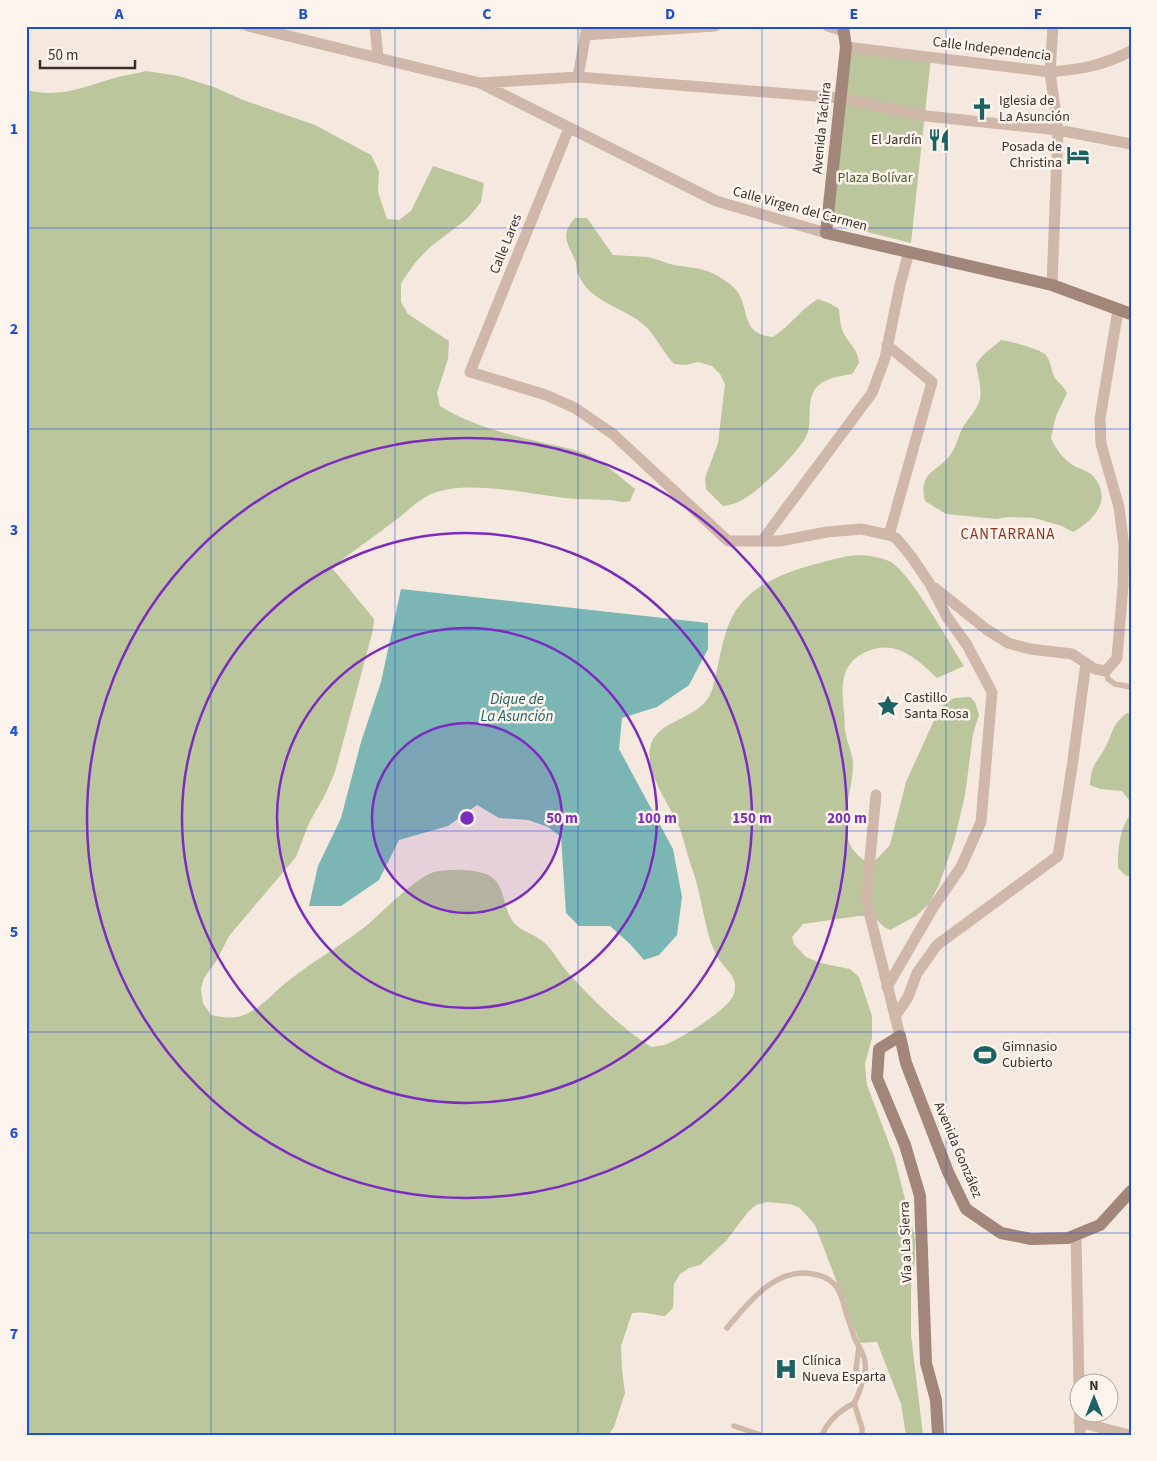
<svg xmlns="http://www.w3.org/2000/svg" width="1157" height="1461" font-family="'Source Sans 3',sans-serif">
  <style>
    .green { fill: #bbc69d }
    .water { fill: #7bb5b4 }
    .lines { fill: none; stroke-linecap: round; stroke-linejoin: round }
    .lane { stroke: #cfb8a9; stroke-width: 5.5 }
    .street { stroke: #cfb8a9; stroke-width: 11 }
    .secondary { stroke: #a3867a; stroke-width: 12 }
    .grid { fill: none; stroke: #1d4ed8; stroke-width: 1; stroke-opacity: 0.55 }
    .ring { fill: none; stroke: #7b2cbf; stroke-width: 2.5 }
    .labels { text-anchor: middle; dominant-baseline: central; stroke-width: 5; stroke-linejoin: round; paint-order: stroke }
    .street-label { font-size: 14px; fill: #3c2e2a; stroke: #fcf4ed }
    .poi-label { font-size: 14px; fill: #3c2e2a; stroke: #fcf4ed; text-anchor: start }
    .park-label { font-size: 14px; fill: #4e5d2b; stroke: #fcf4ed }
    .neighbourhood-label { font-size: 15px; letter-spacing: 1px; fill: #93301b; stroke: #fcf4ed }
    .water-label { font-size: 15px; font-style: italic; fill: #1b6262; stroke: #fcf4ed }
    .centre { fill: #7b2cbf; stroke: #fcf4ed; stroke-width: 2.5 }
    .ring-label { font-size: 15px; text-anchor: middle; font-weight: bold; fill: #7b2cbf; stroke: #fcf4ed; stroke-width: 5; stroke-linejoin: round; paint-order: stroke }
    .neatline { fill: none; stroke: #1d4ed8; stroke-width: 2 }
    .grid-label { font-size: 16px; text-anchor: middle; font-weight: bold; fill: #1d4ed8 }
  </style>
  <rect width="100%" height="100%" fill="#f5e9df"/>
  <path class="green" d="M846 47 931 57 911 243 827 222Z
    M146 71 179 76 214 87 243 100 315 125 371 155 379 171 378 192 387 219 399 220 411 211 433 166 484 183 481 202 468 218 429 248 415 263 401 283V302L408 314 449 341 448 359 437 393 440 406C470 425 506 434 540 442 556 446 573 448 588 455 605 463 620 477 635 489L630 501C621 504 616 500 608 500 591 499 575 500 558 497 524 493 469 481 437 492 419 497 408 512 393 522 373 538 352 551 332 568L374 619 373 630 335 772 326 793 309 823 296 857 229 936 217 960 204 978 201 989 203 1003 211 1015C221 1017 231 1019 241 1016 261 1010 275 990 292 978 318 958 347 942 372 921 386 908 417 877 434 872 448 868 479 869 490 876 506 886 503 910 514 923 522 932 537 935 546 944 553 951 558 960 564 968 590 998 618 1025 651 1047 656 1046 662 1046 667 1044 685 1036 722 1013 732 998 734 995 735 989 735 986 735 976 726 969 720 961 716 956 714 949 711 943 705 924 702 904 697 885 695 875 690 864 687 853 685 845 683 837 680 829 671 806 645 774 650 748 655 718 702 721 712 690 719 667 721 639 732 617 753 577 804 567 843 557 857 554 875 555 889 561 909 570 950 644 964 666L937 678C919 661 898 640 871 650 840 661 841 684 844 712 845 720 844 728 846 735 848 745 853 755 853 765 853 800 828 837 868 863L877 859 890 845 906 782 940 707 954 698 970 697 975 702 979 715 973 734 965 795 954 842 939 885 929 904 916 916 890 930 884 927 873 916H859L803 924 792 937 794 944 806 957 820 963 850 969 859 977 872 1016V1038L865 1064 867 1085 895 1159 915 1239V1259L911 1286V1335L923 1435H906L901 1404 877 1342 860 1343 815 1225 800 1208 790 1204 767 1202 756 1205 748 1212 726 1241 700 1265 689 1268 680 1274 674 1284 673 1308 665 1316C653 1315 645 1311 632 1313L621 1346 622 1370 625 1393 614 1427 608 1435H26V90C61 98 80 88 111 79 123 75 135 74 146 71Z
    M575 218H587L613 255C625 256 636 256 648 257 657 259 665 263 674 265 699 269 710 268 731 285 753 302 736 334 773 337 790 326 801 309 818 299L829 303 839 309C840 317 840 326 844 334 851 346 857 348 859 363L852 374C840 376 824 378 816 388 806 400 812 418 808 432 802 450 761 489 744 499 737 503 731 505 723 506L706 489 705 478 718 443 725 384 720 374 712 366 698 362 686 365 674 364C663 352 656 336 644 325 622 306 590 303 578 274 576 270 577 264 575 260 567 242 560 235 575 218Z
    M1001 340C1009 341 1040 349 1046 355 1051 361 1051 371 1055 378 1059 384 1063 385 1067 393L1056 416 1051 438C1056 450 1064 460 1076 467 1082 469 1089 472 1093 476 1113 499 1095 520 1073 532L1062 526 1034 518 1009 517 996 519 946 514 925 501C918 471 937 473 951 454 956 447 958 437 962 429 967 419 977 411 980 399 982 388 978 376 976 364L983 355Z
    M1127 713H1131V808L1129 800 1122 791 1100 789 1090 785C1091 762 1100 760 1108 742 1114 727 1114 724 1127 713Z
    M1131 813V876H1126L1118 868C1118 847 1119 831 1131 813Z"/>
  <path class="water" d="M401 589 708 623V649L689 685 657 707 622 718 619 749 673 849 682 897 677 935 659 955 644 960 630 944 610 926H579L566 913 561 837 548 827 528 820 499 818 477 805 448 826 399 840 379 880 341 906H309L318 866 341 818 361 742 381 682Z"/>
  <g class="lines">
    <path class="lane" d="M1106 671 1108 679 1115 684 1131 687
      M727 1328C748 1303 776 1266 813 1274 820 1275 828 1278 833 1283 843 1292 844 1310 849 1321 851 1327 853 1334 855 1339 861 1351 867 1358 865 1371 864 1378 858 1397 854 1403 851 1405 847 1407 844 1409 834 1416 827 1423 822 1435
      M859 1346 856 1369 861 1385
      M854 1403 862 1428V1435
      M734 1426 761 1435"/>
    <path class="street" d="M248 26 480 83 578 77 840 98 926 116 1058 130 1131 144
      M375 26 378 58
      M828 26 843 31
      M585 35 715 26
      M846 47 1050 72C1082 69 1102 66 1131 51
      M578 77 587 26
      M482 84 716 201 826 233
      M569 128 470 372 546 395 575 408 613 434 728 541H780L827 532 861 529 889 535 896 538 911 556 930 584 947 617 967 645 992 692 981 822 961 867 934 906 887 987
      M1052 285 1058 130 1050 72 1053 26
      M887 345 932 382 889 535
      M762 541 872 393 885 358 900 285 909 252
      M935 588 986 629 1008 643 1030 649 1072 654 1095 669 1106 671 1117 658 1123 586 1124 547 1119 507 1101 444 1100 419 1118 310
      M876 795 866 900 900 1036
      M895 1017 908 997 917 973 937 945 1058 856 1072 767 1086 663
      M1076 1235 1080 1435
      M1079 1422 1129 1435"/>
    <path class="secondary" d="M843 26 846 47 826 233 1052 285 1131 314
      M938 1435 936 1400 926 1363 920 1196 905 1145 877 1078 879 1049 900 1036 906 1063 948 1172 966 1209 1001 1233 1031 1239 1068 1238 1100 1225 1131 1191"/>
  </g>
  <path class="grid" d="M211 26V1435M395 26V1435M578 26V1435M762 26V1435M946 26V1435M26 228H1131M26 429H1131M26 630H1131M26 831H1131M26 1032H1131M26 1233H1131"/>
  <circle cx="467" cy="818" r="95" fill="#7b2cbf" fill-opacity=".12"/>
  <g class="ring">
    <circle cx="467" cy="818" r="95"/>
    <circle cx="467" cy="818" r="190"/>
    <circle cx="467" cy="818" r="285"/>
    <circle cx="467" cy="818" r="380"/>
  </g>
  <defs>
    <symbol id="church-bare" viewBox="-9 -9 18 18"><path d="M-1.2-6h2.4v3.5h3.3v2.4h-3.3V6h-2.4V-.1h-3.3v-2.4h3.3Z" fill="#1b6262" stroke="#fcf4ed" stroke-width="2.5" paint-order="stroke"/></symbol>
    <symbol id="restaurant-bare" viewBox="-9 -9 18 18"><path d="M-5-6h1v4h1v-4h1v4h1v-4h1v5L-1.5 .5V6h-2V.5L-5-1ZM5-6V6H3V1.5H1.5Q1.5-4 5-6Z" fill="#1b6262" stroke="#fcf4ed" stroke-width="2.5" paint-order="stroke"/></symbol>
    <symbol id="hotel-bare" viewBox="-9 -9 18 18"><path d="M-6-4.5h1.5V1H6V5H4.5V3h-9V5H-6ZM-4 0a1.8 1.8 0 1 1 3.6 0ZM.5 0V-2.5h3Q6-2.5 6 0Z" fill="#1b6262" stroke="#fcf4ed" stroke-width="2.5" paint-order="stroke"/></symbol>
    <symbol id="sight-bare" viewBox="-9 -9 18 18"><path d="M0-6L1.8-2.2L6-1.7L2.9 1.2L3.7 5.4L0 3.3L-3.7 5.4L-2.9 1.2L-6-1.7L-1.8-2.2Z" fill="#1b6262" stroke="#fcf4ed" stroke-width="2.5" paint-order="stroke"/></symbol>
    <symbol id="stadium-bare" viewBox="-9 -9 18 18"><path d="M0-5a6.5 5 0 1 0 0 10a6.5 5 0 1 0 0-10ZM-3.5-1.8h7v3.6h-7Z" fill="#1b6262" stroke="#fcf4ed" stroke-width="2.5" paint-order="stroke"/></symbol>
    <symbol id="hospital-bare" viewBox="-9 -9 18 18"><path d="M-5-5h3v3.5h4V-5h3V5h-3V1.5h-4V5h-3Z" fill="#1b6262" stroke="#fcf4ed" stroke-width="2.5" paint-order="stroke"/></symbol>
  </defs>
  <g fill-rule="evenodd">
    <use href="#church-bare" x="966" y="93" width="32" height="32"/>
    <use href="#restaurant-bare" x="923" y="124" width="32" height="32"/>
    <use href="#hotel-bare" x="1062" y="139" width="32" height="32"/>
    <use href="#sight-bare" x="872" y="690" width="32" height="32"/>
    <use href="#stadium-bare" x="969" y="1039" width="32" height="32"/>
    <use href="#hospital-bare" x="770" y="1353" width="32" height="32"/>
  </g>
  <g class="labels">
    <g class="street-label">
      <text transform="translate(992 49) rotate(7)">Calle Independencia</text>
      <text transform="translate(822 128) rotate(-84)">Avenida Táchira</text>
      <text transform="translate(800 209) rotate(15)">Calle Virgen del Carmen</text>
      <text transform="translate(506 244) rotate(-68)">Calle Lares</text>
      <text transform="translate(958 1150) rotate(67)">Avenida González</text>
      <text transform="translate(906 1242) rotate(-92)">Vía a La Sierra</text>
    </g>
    <g class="poi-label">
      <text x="999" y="101">Iglesia de<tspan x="999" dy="16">La Asunción</tspan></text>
      <text x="922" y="140" text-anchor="end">El Jardín</text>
      <text x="1062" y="147" text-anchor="end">Posada de<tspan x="1062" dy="16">Christina</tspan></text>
      <text x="904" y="698">Castillo<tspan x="904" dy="16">Santa Rosa</tspan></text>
      <text x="1002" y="1047">Gimnasio<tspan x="1002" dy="16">Cubierto</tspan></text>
      <text x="802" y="1361">Clínica<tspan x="802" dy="16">Nueva Esparta</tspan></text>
    </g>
    <g class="park-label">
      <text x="875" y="178">Plaza Bolívar</text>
    </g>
    <g class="neighbourhood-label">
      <text x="1008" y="534">CANTARRANA</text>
    </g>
    <g class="water-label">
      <text x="517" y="699">Dique de<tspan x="517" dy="17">La Asunción</tspan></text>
    </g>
  </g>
  <circle cx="467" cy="818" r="8" class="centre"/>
  <g class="ring-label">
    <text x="562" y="823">50 m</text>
    <text x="657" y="823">100 m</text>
    <text x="752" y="823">150 m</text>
    <text x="847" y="823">200 m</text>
  </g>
  <rect width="1157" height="1461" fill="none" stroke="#fcf4ed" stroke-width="55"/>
  <g transform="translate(1094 1398)"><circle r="24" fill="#fcf4ed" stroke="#afa59f"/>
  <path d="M0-4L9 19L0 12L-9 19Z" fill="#1b6262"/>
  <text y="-8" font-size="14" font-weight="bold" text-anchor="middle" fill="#3c2e2a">N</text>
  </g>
  <path d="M40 60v8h95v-8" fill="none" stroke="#3c2e2a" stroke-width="2.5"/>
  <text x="48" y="60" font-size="15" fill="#3c2e2a" stroke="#fcf4ed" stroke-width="4" paint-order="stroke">50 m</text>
  <rect x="28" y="28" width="1102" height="1406" class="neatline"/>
  <g class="grid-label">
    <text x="119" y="19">A</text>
    <text x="303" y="19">B</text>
    <text x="487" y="19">C</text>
    <text x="670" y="19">D</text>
    <text x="854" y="19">E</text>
    <text x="1038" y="19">F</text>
    <text x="14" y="134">1</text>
    <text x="14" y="334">2</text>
    <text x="14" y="535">3</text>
    <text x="14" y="736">4</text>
    <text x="14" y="937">5</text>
    <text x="14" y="1138">6</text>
    <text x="14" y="1339">7</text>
  </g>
</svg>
